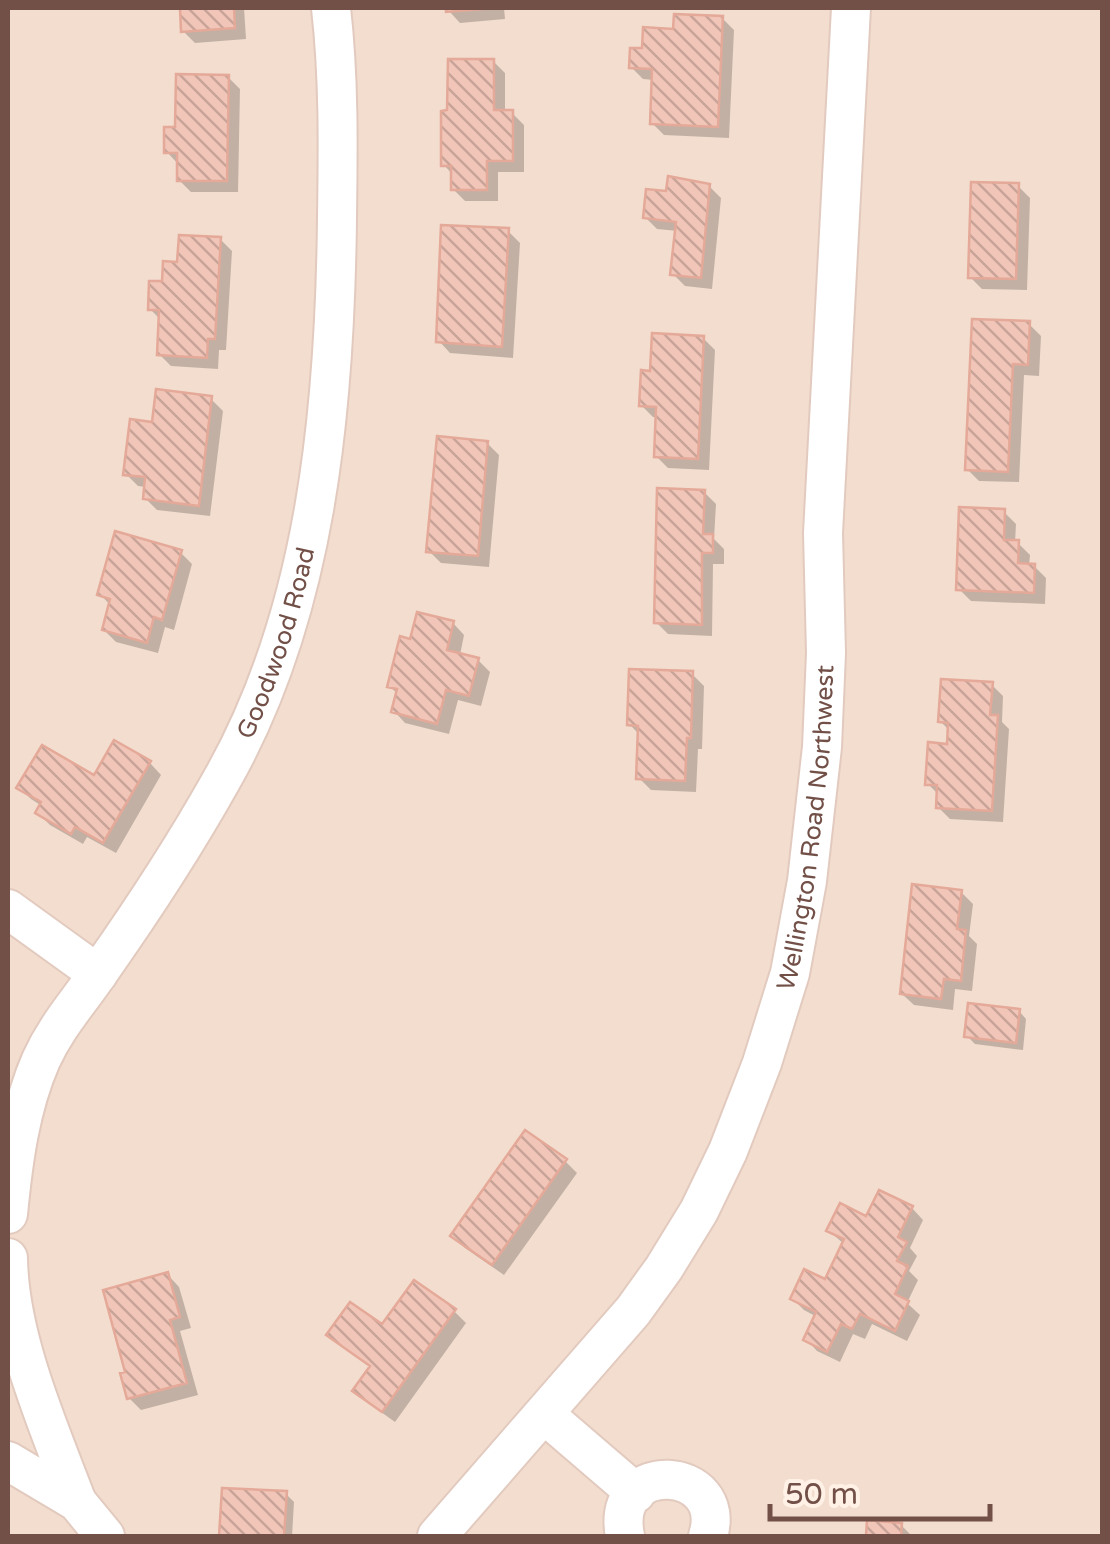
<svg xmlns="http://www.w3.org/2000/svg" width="1110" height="1544" font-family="'Varela Round',sans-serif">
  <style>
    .residential { fill: #f3ddcf }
    .shadow { fill: #0003 }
    .building { fill: url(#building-back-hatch); stroke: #e4a998; stroke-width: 2.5 }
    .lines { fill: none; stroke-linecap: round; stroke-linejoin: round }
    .minor-casing { stroke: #e2cabf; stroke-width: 42 }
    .minor { stroke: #fff; stroke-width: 38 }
    .labels { text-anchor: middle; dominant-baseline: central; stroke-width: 10; stroke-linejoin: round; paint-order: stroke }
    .street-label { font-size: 25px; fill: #725048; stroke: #fff1e6 }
  </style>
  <defs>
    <pattern id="building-back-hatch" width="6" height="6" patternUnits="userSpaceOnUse" patternTransform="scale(2.5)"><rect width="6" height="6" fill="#f1c6b8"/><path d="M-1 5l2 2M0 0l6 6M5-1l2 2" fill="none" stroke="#c8a398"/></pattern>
  </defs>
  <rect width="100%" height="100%" fill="#fcede0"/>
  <path class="residential" d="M8 8H1102V1536H8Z"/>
  <path class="shadow" d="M182 8H244L246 39 195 43 183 31Z
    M448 8H504L505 19 460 23 449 11Z
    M722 18 734 30 729 138 664 135 652 123 654 80 643 79 631 67 645 51 676 31Z
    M493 61 505 73V113H512L524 125V172H498V201H465L453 189V175L444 165 450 113Z
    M228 77 240 89 238 192H191L179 180V165L167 152 178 129Z
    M709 186 721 198 712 289 685 286 673 274 678 231 657 229 645 217 669 194Z
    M1018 186 1030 198 1027 290 982 289 970 277Z
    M508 231 520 243 513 358 450 353 439 341Z
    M220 239 232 251 226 350H219L218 369 171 366 159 354 161 320 150 309 164 284 180 265Z
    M1029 324 1041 336 1039 376 1024 375 1019 482 979 481 967 469Z
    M703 338 715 350 709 470 668 468 656 456 658 418 653 417 641 405 653 373Z
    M211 399 223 411 210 516 157 510 145 498 146 487 138 486 126 474 154 425Z
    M487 443 499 455 489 567 441 563 429 551Z
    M704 492 716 504 714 539 724 549V564H713L712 636 668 634 656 622Z
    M1004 512 1016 524 1015 543H1018L1030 555 1029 566H1034L1046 578 1045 604 971 601 959 589Z
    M180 552 192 564 174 630 165 627 158 653 116 642 104 630 111 606 100 594Z
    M453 623 464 635 460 655 478 660 490 672 481 706 458 700 449 734 405 723 394 711 398 694 389 686 412 642Z
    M692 674 704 686 702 749H698L696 792 651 790 639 778 641 736 629 724Z
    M991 684 1003 696 1002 722 1009 729 1003 822 950 819 938 807 939 795 928 784 950 746V731L940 721Z
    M150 763 161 775 116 853 87 837 83 844 50 825 38 813 42 806 31 799 19 787 95 779Z
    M961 892 973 904 969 936 977 944 972 991 955 989 953 1010 914 1005 902 994Z
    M1019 1011 1026 1019 1023 1050 975 1044 967 1036Z
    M565 1161 577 1173 504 1275 465 1248 453 1236Z
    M912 1208 923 1220 910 1248 917 1256 909 1271 918 1280 907 1303 920 1315 907 1341 872 1324 865 1339 853 1334 840 1362 817 1351 806 1339 817 1317 804 1310 793 1299 826 1282 844 1244 829 1231Z
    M168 1275 179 1287 191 1328 180 1331 198 1395 141 1410 129 1398 128 1374Z
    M454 1311 466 1323 395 1422 367 1402 355 1390 372 1368 341 1346 329 1335 383 1328Z
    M224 1491 286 1494 294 1502 292 1536H221Z
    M869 1522 901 1525 912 1536H868Z"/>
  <path class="building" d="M180 8H234L235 28 181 32Z
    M446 8H495L446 12Z
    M674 14 723 16 718 127 650 124 652 69 629 68 630 48H642L643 27 673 29Z
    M448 59H494V110H513V161H487V190H451V166H441V111L447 110Z
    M176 74 229 75 227 181H177V153H164V127H175Z
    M668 176 710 184 701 278 670 275 676 222 643 218 646 189 666 191Z
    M971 182 1019 183 1016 279 968 278Z
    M441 225 509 228 502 347 436 342Z
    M179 235 221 237 215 339H208L207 358 157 355 159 310H148L149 281H162L163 261 177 262Z
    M972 319 1030 321 1028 365 1013 364 1008 472 965 470Z
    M652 333 704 336 698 459 654 457 656 407 639 406 641 370 650 371Z
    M156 389 212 396 199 506 143 499 145 477 123 475 130 419 152 422Z
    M437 436 488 441 478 556 426 552Z
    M657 488 705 490 703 534H713V553H702V625L654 623Z
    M959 507 1005 509 1004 540H1019L1018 563 1035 564 1034 593 956 590Z
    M115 531 182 550 162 620 154 617 147 643 102 630 110 599 97 595Z
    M417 612 454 621 447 650 479 658 469 696 446 690 437 724 391 712 397 689 387 687 400 636 410 639Z
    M629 669 693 671 691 738H687L685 781 636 779 638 726 627 725Z
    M941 679 993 682 990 715H998L992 811 936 808 937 785H925L928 742 947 744 948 723 938 722Z
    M114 740 151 761 103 843 75 827 71 834 35 813 41 802 16 788 42 745 94 775Z
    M912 884 962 890 957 929 966 930 961 981 944 979 941 999 900 994Z
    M968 1003 1020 1009 1016 1043 964 1037Z
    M525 1130 567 1159 492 1265 450 1236Z
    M879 1190 913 1206 898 1237 907 1242 897 1261 908 1266 895 1294 909 1301 895 1331 860 1314 852 1329 841 1324 827 1352 803 1340 816 1312 790 1299 804 1269 825 1279 844 1239 826 1231 840 1203 866 1216Z
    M168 1272 180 1317 170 1320 187 1383 127 1399 120 1373 125 1372 103 1290Z
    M414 1280 456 1309 382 1412 352 1391 370 1366 326 1335 350 1302 382 1324Z
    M222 1488 287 1491 284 1536H219Z
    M867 1520 902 1523 901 1536H850H866Z"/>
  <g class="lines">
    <defs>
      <g id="minor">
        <path d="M8 909 98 974"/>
        <path id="s1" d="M8 1214C13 1162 20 1108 41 1060 57 1025 78 1003 99 972 142 911 184 847 221 781 317 613 335 408 337 218 338 148 339 77 331 8"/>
        <path d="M8 1258C9 1338 49 1428 77 1502"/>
        <path d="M544 1414 636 1493"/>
        <path d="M8 1461 77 1502 105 1536"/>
        <path id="s2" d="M437 1536 633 1311 664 1268 699 1211 728 1151 762 1063 790 973 807 881 822 747 826 653 823 533 851 8"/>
        <path d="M625 1536C609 1456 730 1466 708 1536"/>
      </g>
    </defs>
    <use href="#minor" class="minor-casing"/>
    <use href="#minor" class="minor"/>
  </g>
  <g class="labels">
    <g class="street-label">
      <text stroke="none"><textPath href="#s1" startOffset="640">Goodwood Road</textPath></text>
      <text stroke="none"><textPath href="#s2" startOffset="820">Wellington Road Northwest</textPath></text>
    </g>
  </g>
  <rect width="1110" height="1544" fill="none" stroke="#725048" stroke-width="20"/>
  <path d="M770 1504v15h220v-15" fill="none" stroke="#725048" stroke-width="5"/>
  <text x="785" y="1504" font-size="30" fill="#725048" stroke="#fff1e6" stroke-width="8" paint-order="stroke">50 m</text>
</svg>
